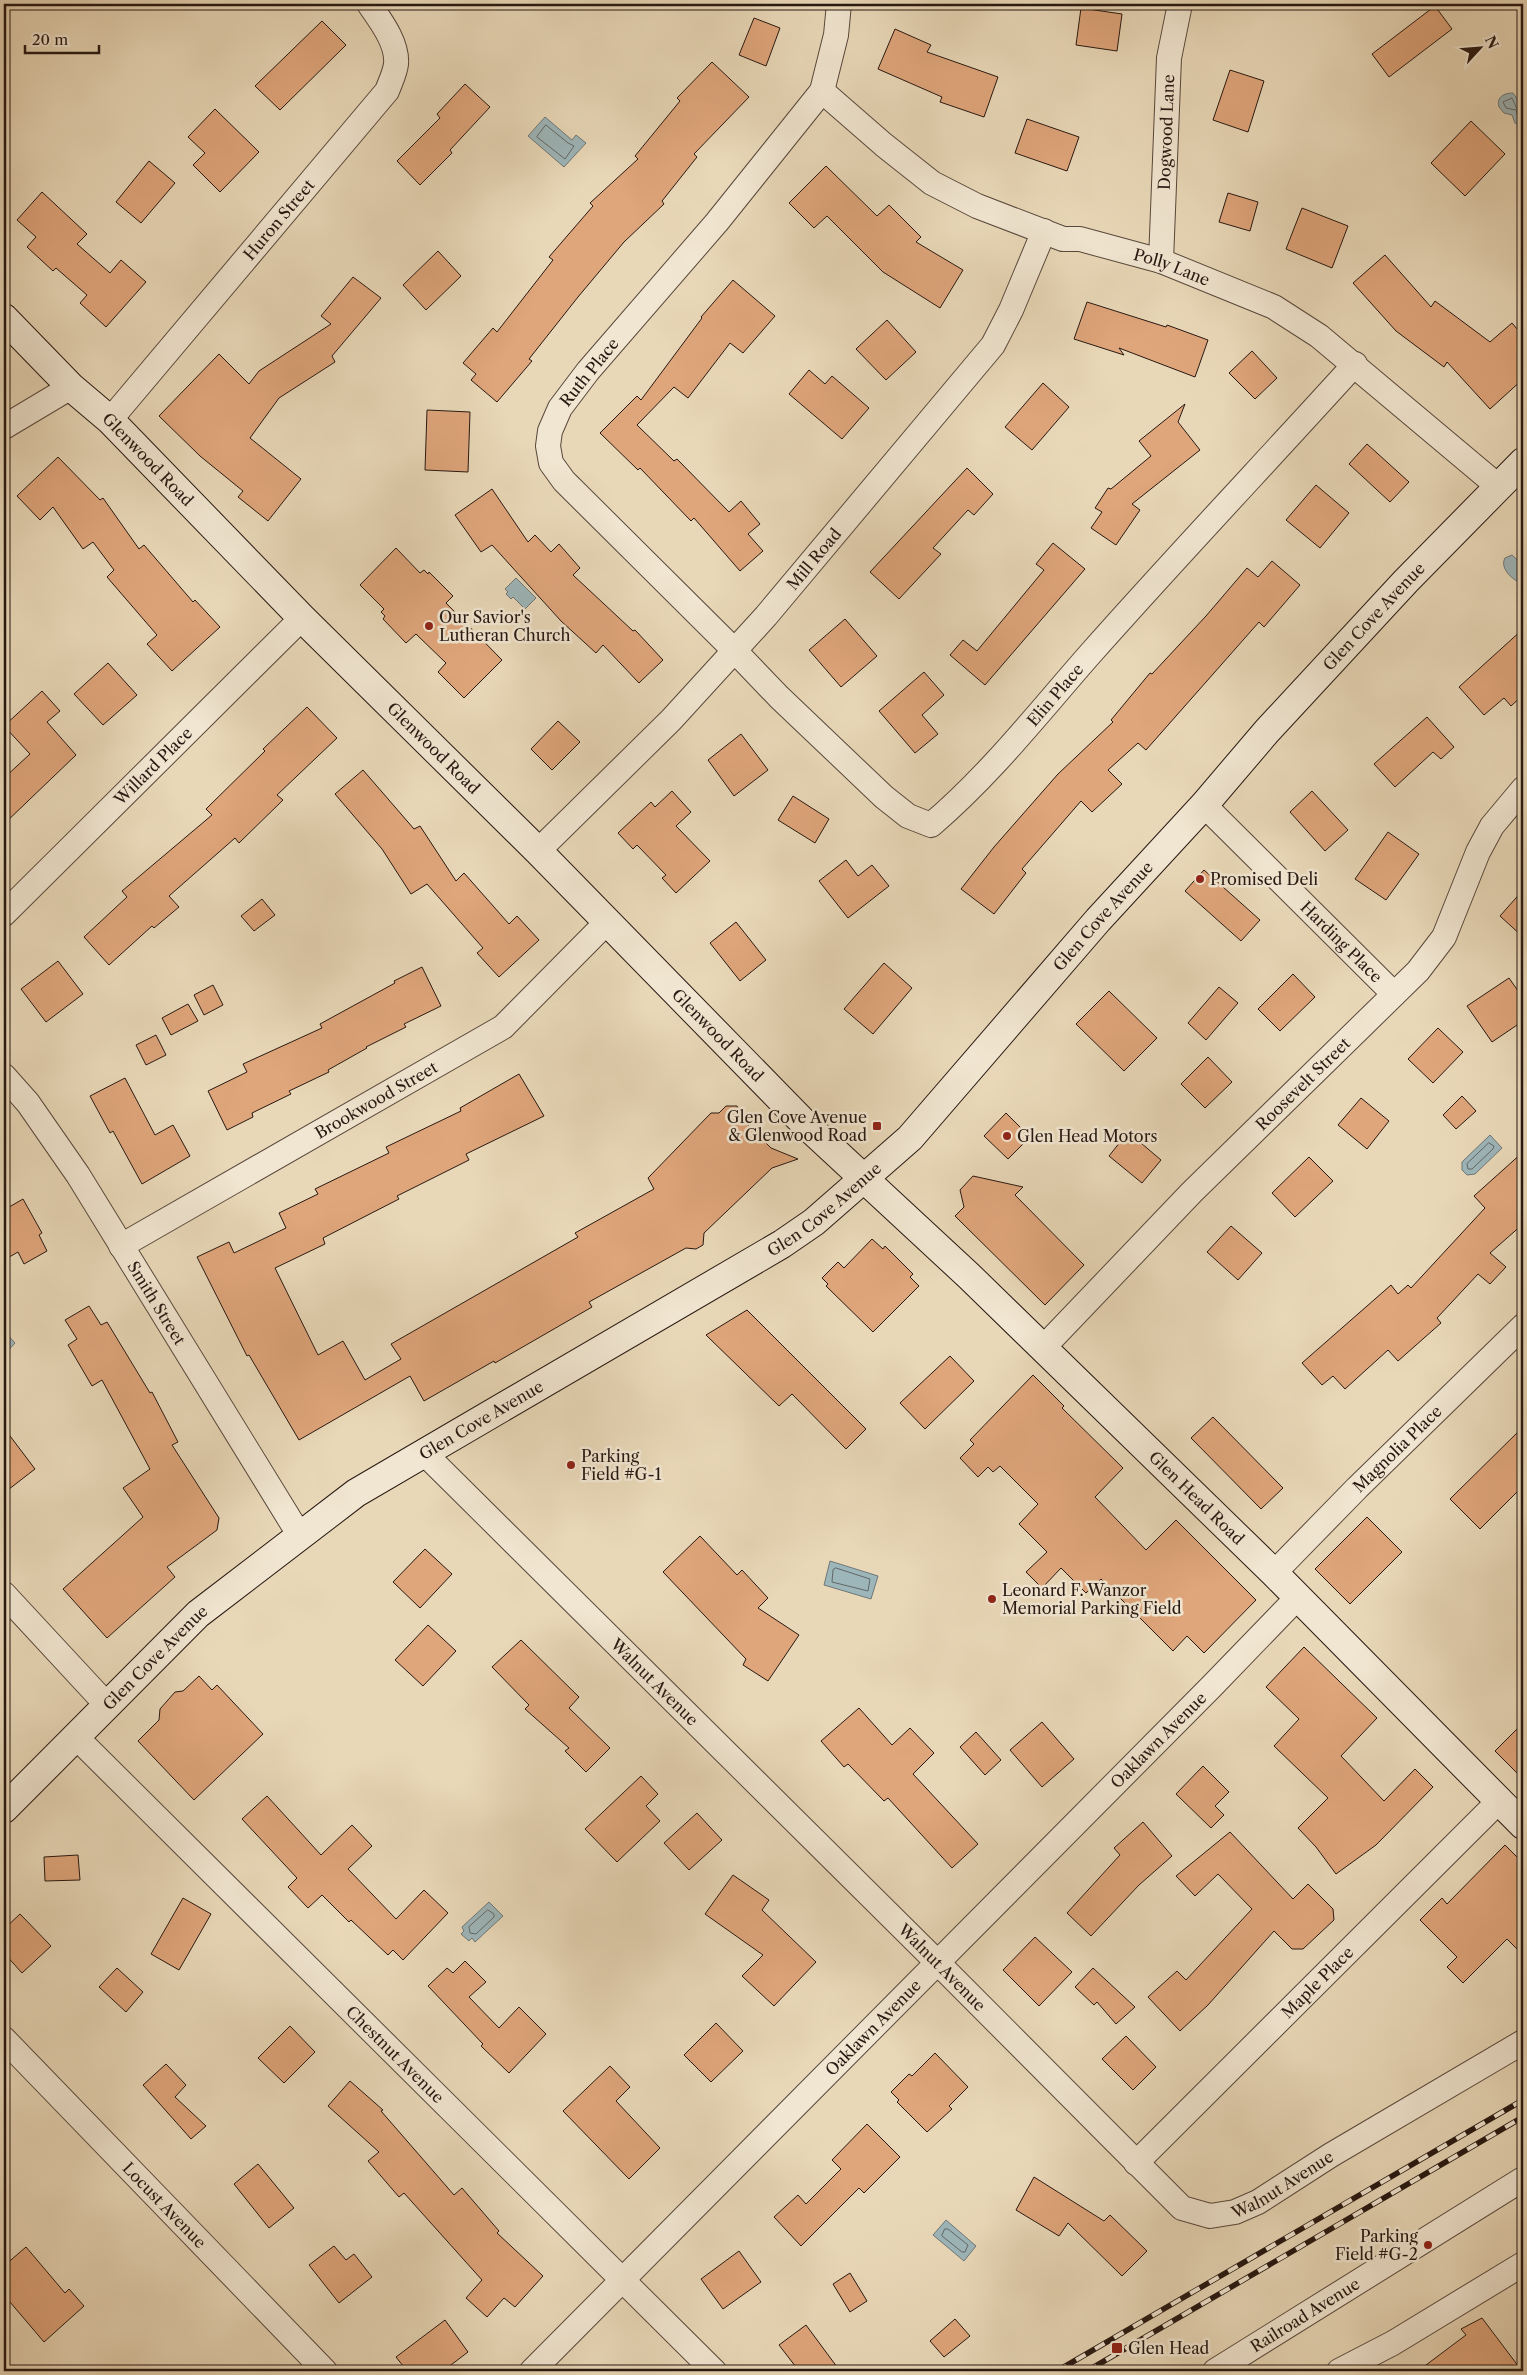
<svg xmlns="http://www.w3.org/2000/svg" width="1527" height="2375" font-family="'Libre Caslon Text',serif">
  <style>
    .water { fill: #9db6ba; stroke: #6e7777 }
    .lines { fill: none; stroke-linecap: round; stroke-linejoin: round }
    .shore { stroke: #626766; stroke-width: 1 }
    .building { fill: #dfa57b; stroke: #271812 }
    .minor-casing { stroke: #58483c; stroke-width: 26 }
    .secondary-casing { stroke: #271812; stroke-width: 30 }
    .minor { stroke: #f1e6d1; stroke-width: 24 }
    .secondary { stroke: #f1e6d1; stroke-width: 28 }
    .rail-casing { stroke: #271812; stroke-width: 5.5 }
    .rail { stroke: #f1e6d1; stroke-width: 4; stroke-dasharray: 11; stroke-linecap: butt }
    .poi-dot { fill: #8f2418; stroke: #f1e6d1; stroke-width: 2 }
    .labels { text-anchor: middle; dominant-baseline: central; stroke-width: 5; stroke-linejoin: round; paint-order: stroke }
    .street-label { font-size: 16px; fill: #271812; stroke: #f1e6d1 }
    .poi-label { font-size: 16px; fill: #271812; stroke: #f1e6d1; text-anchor: start }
  </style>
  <rect width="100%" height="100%" fill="#e9d8b8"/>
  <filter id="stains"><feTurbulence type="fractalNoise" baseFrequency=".004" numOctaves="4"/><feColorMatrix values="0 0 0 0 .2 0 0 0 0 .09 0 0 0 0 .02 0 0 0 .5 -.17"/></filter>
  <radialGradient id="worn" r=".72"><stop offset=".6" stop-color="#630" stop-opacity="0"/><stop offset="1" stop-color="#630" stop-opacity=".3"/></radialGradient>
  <path class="water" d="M1513 93 1523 107V128L1515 123 1512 115 1504 113 1499 107C1496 97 1504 93 1513 93Z
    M545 117 572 140 576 135 586 143 564 167 528 136Z
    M1512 555 1523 565V584C1514 581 1499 569 1505 558Z
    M516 578 536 598 525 609 513 597 511 599 506 594 508 592 505 589Z
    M1490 1135 1502 1148 1475 1174 1467 1175 1462 1170V1162Z
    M4 1331 15 1343 4 1355Z
    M830 1561 878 1576 871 1599 824 1585Z
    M489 1902 503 1916 475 1942 472 1938 469 1941 461 1934 464 1931 462 1927Z
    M946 2220 976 2246 964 2261 933 2235Z"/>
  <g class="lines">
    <path class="shore" d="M1523 109H1517L1512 98 1503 102 1506 108 1516 110 1519 120 1523 122
      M546 125 568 143 574 146 565 159 537 137Z
      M1489 1143 1494 1146 1493 1149 1472 1169H1468L1467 1164Z
      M836 1568 870 1579 868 1591 832 1582 833 1570Z
      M488 1910 494 1914V1917L476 1934 470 1933 469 1927Z
      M945 2229H948L968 2245 965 2252H962L942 2236Z"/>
  </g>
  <path class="building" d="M1435 6 1452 29 1389 77 1372 54Z
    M1081 8 1122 14 1117 51 1076 45Z
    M754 18 780 28 766 66 739 55Z
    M322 21 346 45 280 110 255 86Z
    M895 29 931 45 927 52 998 77 984 117 940 102 942 97 878 69Z
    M712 62 749 97 694 154 697 157 662 201 664 204 624 242 578 297 529 359 532 361 497 402 471 380 476 374 463 363 493 328 497 332 553 260 549 257 593 206 590 203 638 159 635 156 680 101 677 98Z
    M1230 70 1264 81 1248 132 1213 120Z
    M465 84 490 107 450 150 452 153 420 185 397 161 440 118 437 114Z
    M215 109 259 152 220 192 193 165 205 153 188 137Z
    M1027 119 1079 137 1067 171 1015 153Z
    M1471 121 1505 154 1465 196 1431 163Z
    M149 161 175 183 141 223 116 202Z
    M826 166 877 216 889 205 921 237 916 242 963 270 940 308 883 272 827 216 814 228 789 203Z
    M42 192 87 234 77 244 110 273 121 260 146 282 106 327 80 303 87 295 56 268 53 271 27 247 36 237 17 220Z
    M1228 193 1258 202 1250 231 1219 222Z
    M1302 208 1348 226 1332 268 1286 249Z
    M438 251 461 276 426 310 403 285Z
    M1385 255 1431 307 1435 301 1490 342 1512 323 1523 336V379L1490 409 1447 362 1444 367 1396 331 1353 283Z
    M353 277 381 298 332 356 335 362 279 398 250 438 301 479 268 521 238 497 243 491 200 456 159 416 219 354 249 384 259 371 331 324 321 316Z
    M733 280 775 316 743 353 730 343 688 398 674 387 637 425 674 461 677 459 729 512 741 501 760 524 748 534 763 551 740 571 694 518 691 521 640 468 638 470 600 433 637 396 641 400 702 318 701 317Z
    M1087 302 1166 327 1167 325 1208 340 1195 377 1119 348 1124 355 1074 339Z
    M887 320 916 352 886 380 856 349Z
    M1252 351 1277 378 1255 399 1229 373Z
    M809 370 825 384 832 376 869 408 842 439 789 394Z
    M1043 383 1069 407 1032 450 1005 427Z
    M1185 404 1178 422 1200 450 1132 504 1140 510 1116 545 1091 528 1102 512 1095 508 1108 488 1111 489 1151 456 1139 441Z
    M427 410 470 412 468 472 425 470Z
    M1367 444 1409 482 1390 502 1349 464Z
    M58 457 100 500 103 498 139 549 144 545 193 602 195 600 220 627 172 671 147 644 157 635 107 577 114 570 93 542 83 549 53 507 40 520 17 496Z
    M967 468 993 494 974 515 968 510 933 548 941 554 899 599 870 572Z
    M1316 485 1349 513 1320 548 1286 520Z
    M492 489 528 542 535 535 551 552 559 544 580 568 573 575 633 631 635 630 663 660 639 683 603 645 596 653 561 621 492 545 481 552 455 515Z
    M1053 543 1085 569 985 685 950 655 963 640 977 651 1044 570 1036 564Z
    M396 548 420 573 424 570 428 574 429 572 453 596 446 603 502 660 464 698 438 672 446 663 416 634 406 643 383 619 385 616 381 612 384 609 360 585Z
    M1272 561 1300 585 1264 627 1259 622 1146 750 1138 743 1108 770 1122 784 1092 812 1081 801 1022 869 1026 873 994 914 961 889 994 847 1058 774 1113 722 1111 720 1150 673 1152 674 1206 616 1247 568 1258 577Z
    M845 619 877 656 841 687 809 650Z
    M1523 629V695L1511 706 1504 698 1484 715 1459 687Z
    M108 663 137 695 103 725 74 694Z
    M924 672 944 695 922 715 938 734 915 753 879 711Z
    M42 691 60 711 47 722 76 755 4 824V778L30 754 4 726Z
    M307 707 337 738 277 795 283 800 239 843 235 838 169 896 179 907 154 928 152 926 109 965 84 937 127 897 122 891 212 815 206 809 265 751 263 749Z
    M1427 717 1454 747 1441 759 1433 752 1395 787 1374 764Z
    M558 721 580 742 552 770 531 749Z
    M741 734 768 770 734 796 708 760Z
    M363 770 414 829 420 826 456 881 464 873 509 924 517 916 539 940 499 977 477 953 483 948 427 884 411 894 382 849 335 794Z
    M672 791 691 812 676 826 710 861 676 893 662 878 666 875 637 845 633 849 618 833 651 802 655 807Z
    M1312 791 1348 830 1325 851 1290 812Z
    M793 796 829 819 815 843 778 820Z
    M1388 832 1419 854 1386 900 1355 879Z
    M846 860 858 876 872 865 889 886 848 918 819 881Z
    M1204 870 1260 920 1241 941 1185 891Z
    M1523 890V937L1500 916Z
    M262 899 275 915 254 931 241 916Z
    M736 922 766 960 740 981 710 943Z
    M58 961 83 994 46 1022 21 989Z
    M884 963 912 988 873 1034 844 1009Z
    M422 967 441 1006 404 1024 406 1027 366 1047 367 1048 328 1070 329 1072 289 1091 291 1094 252 1113 253 1117 227 1130 208 1091 247 1072 243 1064 322 1028 320 1024 395 983 394 981Z
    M1293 974 1315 997 1280 1031 1258 1009Z
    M1509 978 1523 998V1021L1492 1042 1467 1006Z
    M213 985 223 1005 204 1015 194 995Z
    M1219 987 1238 1003 1206 1040 1188 1023Z
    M1109 991 1157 1038 1124 1071 1076 1024Z
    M188 1004 198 1021 171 1035 162 1018Z
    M1438 1028 1463 1052 1433 1083 1408 1059Z
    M156 1035 166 1055 146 1065 136 1045Z
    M1208 1057 1232 1082 1205 1108 1181 1084Z
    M519 1074 544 1116 466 1154 469 1160 397 1196 399 1199 323 1238 325 1244 275 1268 318 1355 343 1341 365 1380 401 1359 391 1344 578 1237 575 1233 654 1189 648 1178 711 1113H719L726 1106H737L746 1123 771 1148 798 1159 772 1168 704 1233 703 1245 696 1249 686 1248 589 1302 592 1307 495 1363 494 1361 424 1401 410 1376 299 1440 249 1355 247 1356 197 1257 229 1242 234 1253 286 1228 279 1213 318 1194 315 1189 389 1153 386 1147 461 1111 460 1108Z
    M125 1078 155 1135 173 1125 190 1156 142 1184 113 1131 110 1133 90 1096Z
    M1462 1096 1476 1111 1456 1129 1443 1115Z
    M1361 1098 1389 1121 1367 1149 1338 1125Z
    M1006 1113 1030 1137 1008 1159 984 1136Z
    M1128 1132 1161 1160 1142 1183 1109 1156Z
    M1523 1152V1224L1490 1253 1506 1267 1490 1284 1478 1274 1437 1318 1441 1323 1398 1361 1388 1350 1345 1389 1333 1376 1322 1385 1302 1363 1391 1285 1398 1294 1408 1285 1411 1288 1485 1208 1474 1196Z
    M1309 1157 1333 1181 1295 1217 1272 1193Z
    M973 1176 1023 1187 1015 1195 1084 1265 1045 1305 955 1216 964 1207 960 1190Z
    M23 1199 42 1233 39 1235 47 1251 24 1264 18 1252 4 1260V1210Z
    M1231 1226 1262 1253 1238 1280 1207 1252Z
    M872 1239 883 1249 885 1246 913 1274 910 1277 919 1286 873 1332 826 1286 828 1284 822 1278 838 1262 844 1268Z
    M89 1306 101 1325 107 1322 150 1393 152 1392 178 1442 172 1445 219 1518 217 1530 167 1567 175 1577 107 1638 63 1589 143 1517 123 1488 150 1469 102 1380 92 1386 68 1345 77 1339 65 1320Z
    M747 1310 866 1429 846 1449 792 1394 779 1406 706 1335Z
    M950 1356 974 1381 925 1429 900 1403Z
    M1033 1375 1064 1406 1062 1408 1123 1468 1095 1497 1146 1550 1176 1520 1256 1600 1204 1653 1187 1636 1173 1651 1101 1579 1086 1593 1061 1568 1042 1588 1026 1572 1047 1552 1019 1524 1038 1504 1000 1466 993 1472 988 1467 978 1477 960 1458 974 1444 970 1440Z
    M1213 1417 1283 1488 1261 1509 1191 1438Z
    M1523 1427V1486L1480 1529 1450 1499Z
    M4 1428 35 1469 4 1493Z
    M1367 1517 1402 1552 1350 1604 1315 1569Z
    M700 1536 737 1575 742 1570 768 1598 758 1608 799 1635 768 1681 743 1665 746 1659 663 1572Z
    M425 1549 452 1574 420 1608 393 1582Z
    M428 1625 456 1651 423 1686 395 1660Z
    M521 1640 579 1697 569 1708 610 1748 586 1772 565 1751 569 1748 525 1709 529 1705 492 1667Z
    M1304 1647 1377 1718 1341 1756 1384 1801 1415 1769 1433 1787 1376 1845 1336 1874 1316 1847 1298 1828 1328 1798 1274 1746 1299 1719 1266 1687Z
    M199 1676 212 1690 217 1685 263 1734 194 1800 138 1741 159 1720 160 1709 175 1692 183 1691Z
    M859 1708 892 1745 910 1728 934 1753 913 1774 978 1844 952 1868 888 1798 884 1801 848 1764 844 1767 821 1741Z
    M1042 1722 1074 1759 1042 1787 1010 1750Z
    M1523 1723V1779L1495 1751Z
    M976 1732 1001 1760 985 1775 960 1747Z
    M1203 1766 1229 1792 1215 1806 1224 1815 1211 1828 1176 1794Z
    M641 1776 658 1794 646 1806 660 1821 617 1862 585 1829Z
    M267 1796 321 1855 352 1825 372 1846 348 1869 396 1919 424 1890 448 1913 403 1960 393 1950 388 1955 351 1920 349 1922 322 1895 308 1908 288 1887 297 1878 242 1819Z
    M697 1813 722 1840 689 1870 664 1843Z
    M1143 1822 1172 1856 1139 1885 1091 1936 1067 1913 1120 1855 1114 1848Z
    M1230 1832 1293 1899 1308 1884 1333 1909 1334 1920 1303 1949H1292L1274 1931 1208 2005 1180 2031 1148 1997 1177 1971 1186 1980 1252 1909 1218 1874 1195 1896 1176 1876Z
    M1505 1845 1523 1863V1955L1507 1939 1463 1983 1447 1967 1457 1957 1420 1920 1442 1898 1447 1904Z
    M78 1855 80 1880 45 1881 44 1857Z
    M733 1875 769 1900 762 1910 816 1962 774 2006 742 1976 763 1955 705 1914Z
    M183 1898 211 1914 179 1970 151 1954Z
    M20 1914 51 1946 22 1973 4 1953V1929Z
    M1035 1937 1072 1972 1039 2006 1003 1970Z
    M465 1961 486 1982 469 1997 499 2028 519 2007 546 2034 509 2073 481 2046 483 2044 428 1986 447 1968 453 1973Z
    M117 1968 143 1992 126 2012 99 1987Z
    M1093 1968 1135 2007 1116 2024 1097 2002 1094 2005 1075 1987Z
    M716 2023 743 2051 711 2082 684 2055Z
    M290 2026 315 2052 284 2083 258 2058Z
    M1126 2036 1156 2067 1133 2090 1102 2059Z
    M935 2053 968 2087 949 2106 952 2109 927 2132 897 2102 899 2100 891 2092 909 2074 912 2076Z
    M166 2064 186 2085 175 2097 206 2126 191 2139 143 2085Z
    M610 2066 630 2087 616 2101 660 2148 629 2179 563 2111Z
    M350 2081 383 2110 381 2111 454 2195 462 2188 499 2231 497 2233 543 2276 515 2307 504 2298 487 2317 466 2298 482 2280 404 2193 399 2197 368 2161 379 2152 328 2106Z
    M867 2124 900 2157 864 2193 859 2188 801 2246 774 2217 798 2195 806 2204 841 2169 832 2160Z
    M258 2164 294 2208 269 2228 234 2184Z
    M1034 2177 1104 2221 1110 2215 1147 2251 1122 2276 1068 2223 1059 2236 1016 2210Z
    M334 2246 346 2260 354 2254 372 2277 339 2303 309 2265Z
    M26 2247 65 2293 69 2289 84 2306 44 2342 4 2295V2266Z
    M739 2251 761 2282 723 2309 701 2279Z
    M850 2273 867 2301 850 2312 833 2284Z
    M1482 2318 1522 2371H1418L1466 2335 1461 2329Z
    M955 2319 970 2336 944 2357 930 2341Z
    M445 2320 468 2352 443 2371H407L396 2357Z
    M806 2325 840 2371H799L779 2345Z"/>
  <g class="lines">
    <defs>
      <g id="minor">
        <path id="s1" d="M839 4 836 35 822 91 717 222 588 371 560 408 550 431 548 446 551 463 564 481 734 650 779 697 884 797 908 816 931 825C991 774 1039 712 1091 653 1177 556 1267 461 1355 364"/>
        <path id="s2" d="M822 91 884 145 932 183 977 206 1063 239H1080L1161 261 1274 307 1319 336 1499 487"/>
        <path id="s3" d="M1161 261 1169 58 1180 4"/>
        <path id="s4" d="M110 420 387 91C390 83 395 73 396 64 398 43 380 20 369 4"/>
        <path d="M4 427 71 387"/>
        <path id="s5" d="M1204 805 1394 994"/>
        <path id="s6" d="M538 851 671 720 766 616 993 345 1011 310 1044 231"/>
        <path id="s7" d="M4 914 302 618"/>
        <path id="s8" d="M4 1076 28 1103 78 1175 300 1536"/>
        <path id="s9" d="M121 1246 503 1027 607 922"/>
        <path id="s10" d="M1042 1349 1192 1192 1418 971 1444 937 1478 852 1492 826 1523 789"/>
        <path id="s11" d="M424 1453 937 1962 1182 2208 1210 2216 1235 2212 1258 2202 1331 2155 1523 2042"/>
        <path id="s12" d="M1274 1573 1357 1488 1523 1326"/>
        <path d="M4 1594 106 1704"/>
        <path id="s13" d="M76 1737 714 2371"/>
        <path id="s14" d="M4 2039 325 2371"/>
        <path id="s15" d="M1136 2163 1499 1801"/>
        <path id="s16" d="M532 2371 1212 1686 1298 1597"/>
        <path id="s17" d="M1215 2371 1523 2179"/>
        <path d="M1339 2371 1393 2343 1523 2264"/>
      </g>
      <g id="secondary">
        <path id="s18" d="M4 318 71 387 110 420 302 618 538 851 804 1123 969 1276 1274 1573 1523 1825"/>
        <path id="s19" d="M4 1809 198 1614 356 1493 782 1244 814 1222 910 1138 1098 920 1204 805 1267 731 1406 581 1523 462"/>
      </g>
    </defs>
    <use href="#minor" class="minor-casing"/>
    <use href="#secondary" class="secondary-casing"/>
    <use href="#minor" class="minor"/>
    <use href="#secondary" class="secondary"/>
    <defs>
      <path id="rail" d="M1057 2371 1523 2100
        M1087 2371 1523 2117"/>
    </defs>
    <use href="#rail" class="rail-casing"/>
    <use href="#rail" class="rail"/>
  </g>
  <g class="poi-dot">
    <circle cx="429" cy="626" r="5"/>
    <circle cx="1200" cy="879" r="5"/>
    <rect x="872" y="1121" width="10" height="10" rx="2.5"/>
    <circle cx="1007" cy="1136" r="5"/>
    <circle cx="571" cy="1465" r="5"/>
    <circle cx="992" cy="1599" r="5"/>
    <circle cx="1428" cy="2245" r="5"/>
    <rect x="1111" y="2342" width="12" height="12" rx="2.5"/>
  </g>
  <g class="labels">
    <g class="street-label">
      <text stroke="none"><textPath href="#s3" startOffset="129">Dogwood Lane</textPath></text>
      <text stroke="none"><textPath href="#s4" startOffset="262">Huron Street</textPath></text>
      <text stroke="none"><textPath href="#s2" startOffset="399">Polly Lane</textPath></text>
      <text transform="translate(589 372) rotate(-51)">Ruth Place</text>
      <text stroke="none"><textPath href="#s18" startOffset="202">Glenwood Road</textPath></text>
      <text stroke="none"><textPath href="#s6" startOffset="402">Mill Road</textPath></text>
      <text stroke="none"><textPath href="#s19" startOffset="1832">Glen Cove Avenue</textPath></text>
      <text stroke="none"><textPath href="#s1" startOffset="1265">Elin Place</textPath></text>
      <text stroke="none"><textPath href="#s18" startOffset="608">Glenwood Road</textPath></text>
      <text stroke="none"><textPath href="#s7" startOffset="210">Willard Place</textPath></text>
      <text stroke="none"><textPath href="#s19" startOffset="1428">Glen Cove Avenue</textPath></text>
      <text stroke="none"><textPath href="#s5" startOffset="194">Harding Place</textPath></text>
      <text stroke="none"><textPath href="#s18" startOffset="1012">Glenwood Road</textPath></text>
      <text stroke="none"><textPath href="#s10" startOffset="372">Roosevelt Street</textPath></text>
      <text stroke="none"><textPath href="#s9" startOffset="294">Brookwood Street</textPath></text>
      <text stroke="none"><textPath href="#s19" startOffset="1022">Glen Cove Avenue</textPath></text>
      <text stroke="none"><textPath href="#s8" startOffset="274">Smith Street</textPath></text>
      <text stroke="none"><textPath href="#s19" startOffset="619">Glen Cove Avenue</textPath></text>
      <text stroke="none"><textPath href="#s12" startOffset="175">Magnolia Place</textPath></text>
      <text stroke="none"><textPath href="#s18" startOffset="1678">Glen Head Road</textPath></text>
      <text stroke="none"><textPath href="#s19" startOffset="214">Glen Cove Avenue</textPath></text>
      <text stroke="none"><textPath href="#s11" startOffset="325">Walnut Avenue</textPath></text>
      <text stroke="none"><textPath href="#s16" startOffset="889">Oaklawn Avenue</textPath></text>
      <text stroke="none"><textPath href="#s11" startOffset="730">Walnut Avenue</textPath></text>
      <text stroke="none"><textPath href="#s15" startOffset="256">Maple Place</textPath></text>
      <text stroke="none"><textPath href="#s16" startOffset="484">Oaklawn Avenue</textPath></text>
      <text stroke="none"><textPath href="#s13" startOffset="450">Chestnut Avenue</textPath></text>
      <text stroke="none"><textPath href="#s11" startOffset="1179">Walnut Avenue</textPath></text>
      <text stroke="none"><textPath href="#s14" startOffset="231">Locust Avenue</textPath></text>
      <text stroke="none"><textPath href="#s17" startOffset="106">Railroad Avenue</textPath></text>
    </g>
    <g class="poi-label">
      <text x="439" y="617">Our Savior's<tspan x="439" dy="18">Lutheran Church</tspan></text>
      <text x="1210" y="879">Promised Deli</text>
      <text x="867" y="1117" text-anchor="end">Glen Cove Avenue<tspan x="867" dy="18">&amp; Glenwood Road</tspan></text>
      <text x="1017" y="1136">Glen Head Motors</text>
      <text x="581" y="1456">Parking<tspan x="581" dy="18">Field #G-1</tspan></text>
      <text x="1002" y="1590">Leonard F. Wanzor<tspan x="1002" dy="18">Memorial Parking Field</tspan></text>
      <text x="1418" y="2236" text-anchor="end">Parking<tspan x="1418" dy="18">Field #G-2</tspan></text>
      <text x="1128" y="2348">Glen Head</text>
    </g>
  </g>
  <rect width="1527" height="2375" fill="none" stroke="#e9d8b8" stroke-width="20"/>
  <rect x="5" y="5" width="1517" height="2365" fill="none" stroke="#271812" stroke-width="2.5"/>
  <rect x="10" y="10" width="1507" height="2355" fill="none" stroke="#271812"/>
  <g transform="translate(1480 48) rotate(64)" stroke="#f1e6d1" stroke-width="4" paint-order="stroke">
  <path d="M0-4L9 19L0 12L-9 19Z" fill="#271812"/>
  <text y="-8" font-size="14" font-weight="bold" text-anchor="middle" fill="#271812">N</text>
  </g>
  <path d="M25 45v8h74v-8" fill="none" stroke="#271812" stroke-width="2.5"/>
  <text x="32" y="45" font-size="15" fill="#271812" stroke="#f1e6d1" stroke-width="4" paint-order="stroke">20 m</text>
  <rect width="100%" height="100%" filter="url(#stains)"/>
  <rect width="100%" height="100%" fill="url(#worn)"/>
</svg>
